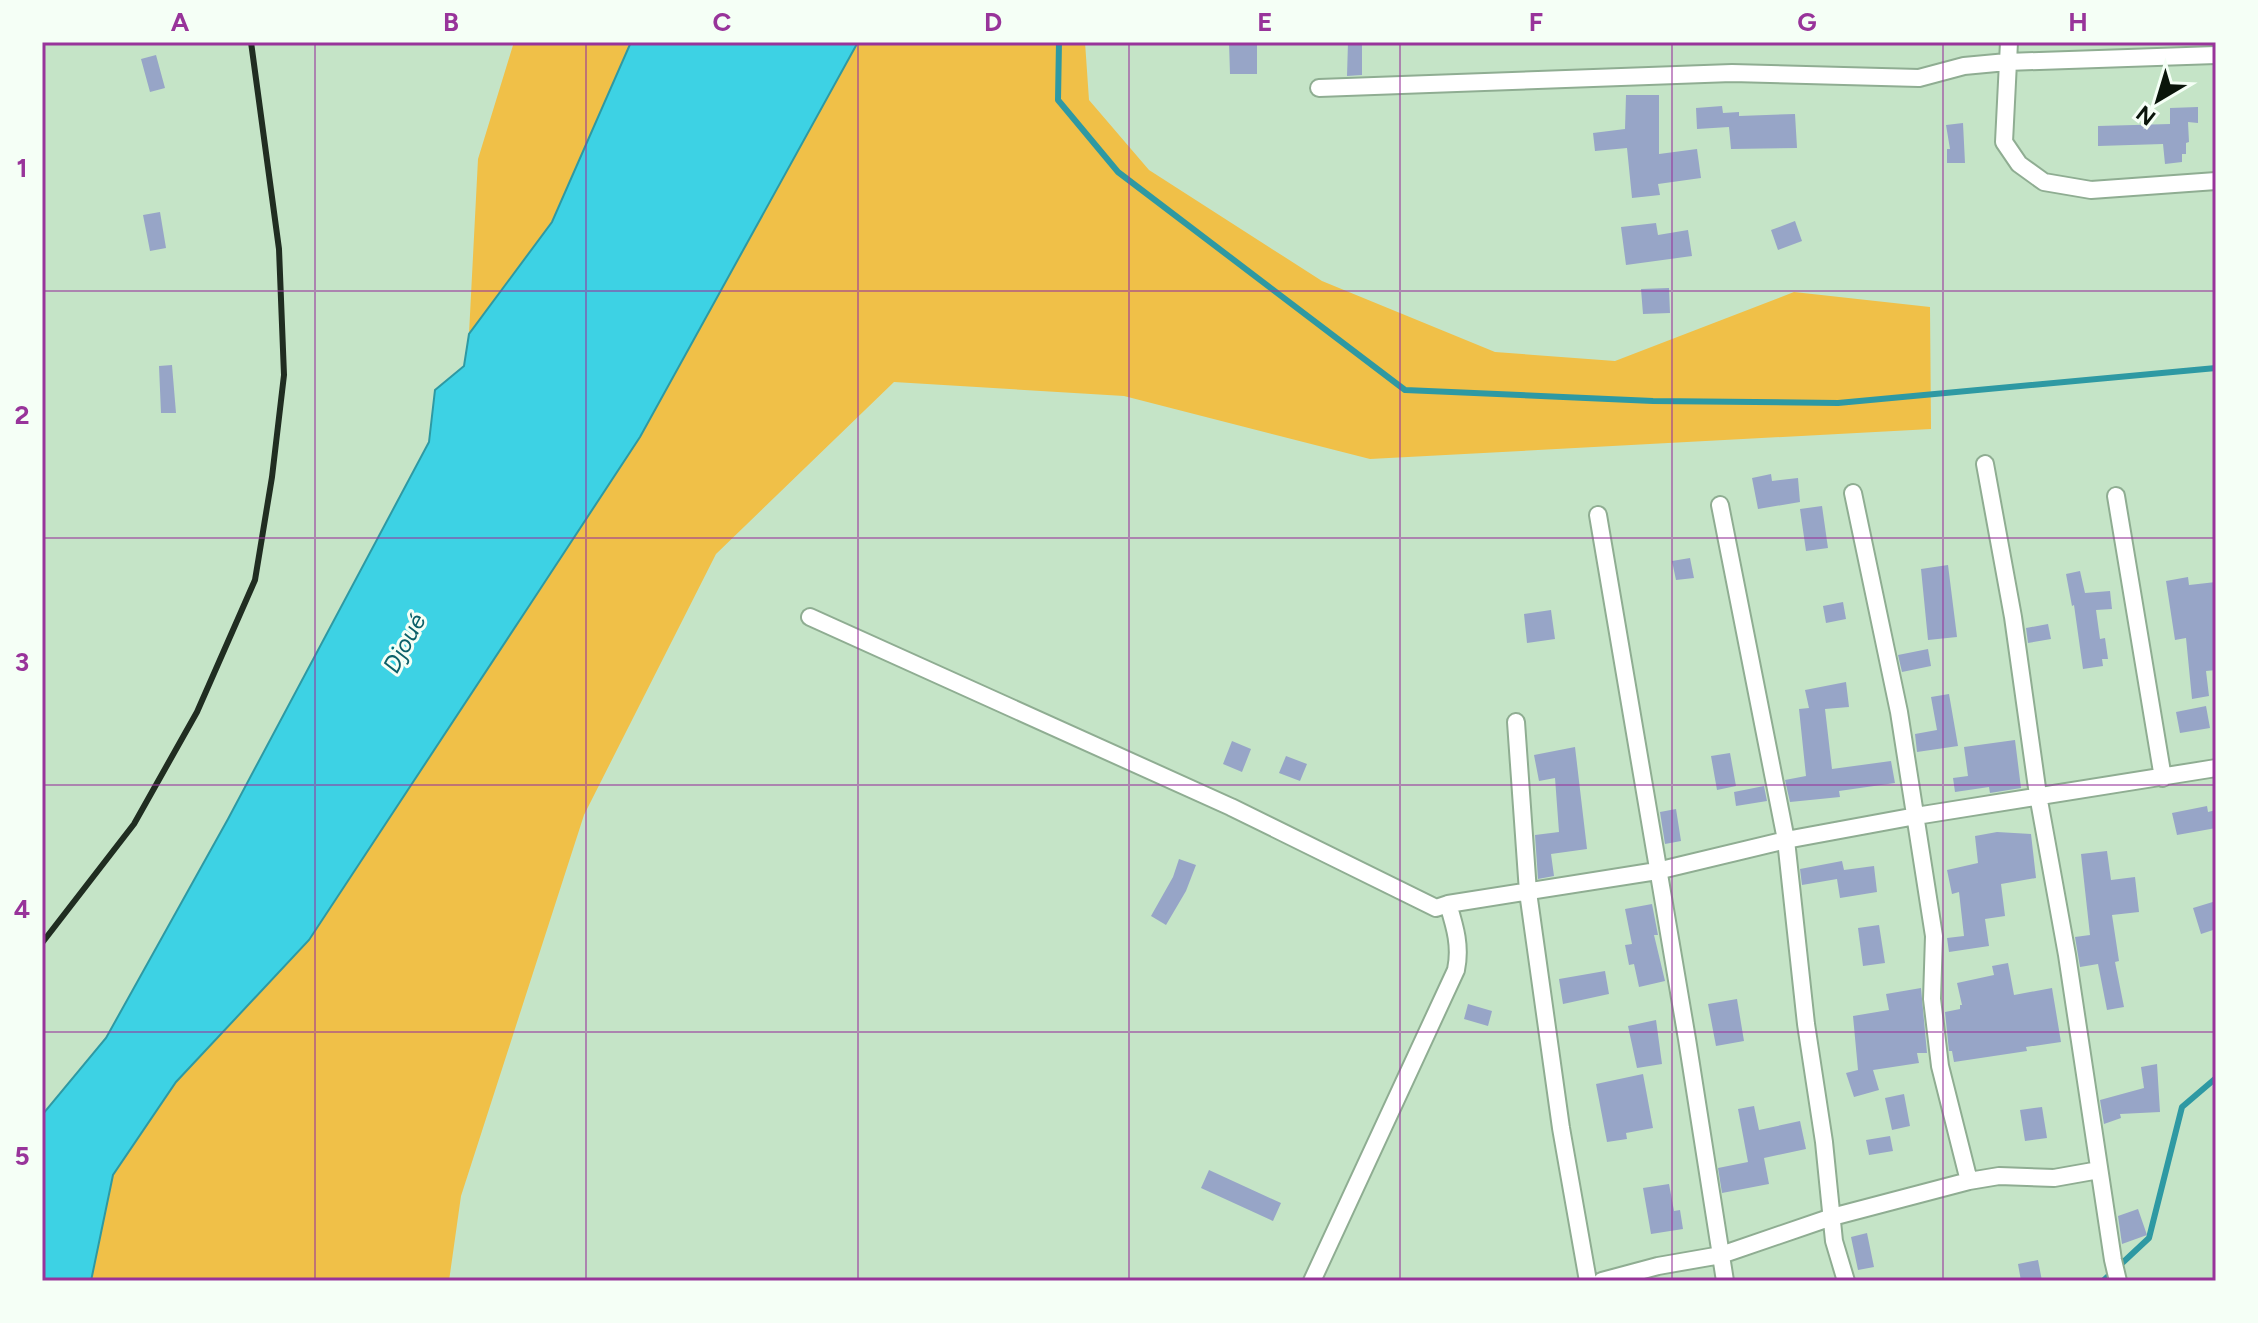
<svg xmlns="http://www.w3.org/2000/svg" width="2258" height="1323" font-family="Figtree,sans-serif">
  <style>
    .green { fill: #f0c048 }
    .water { fill: #3dd2e4; stroke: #2e99a3; stroke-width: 2 }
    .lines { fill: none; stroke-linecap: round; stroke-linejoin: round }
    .stream { stroke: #2e99a3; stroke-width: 6 }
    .building { fill: #97a5c7 }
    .street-casing { stroke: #8fad92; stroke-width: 20 }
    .street { stroke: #fff; stroke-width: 16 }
    .rail { stroke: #202d21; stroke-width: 6 }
    .grid { fill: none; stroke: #98349a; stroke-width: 2; stroke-opacity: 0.55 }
    .labels { text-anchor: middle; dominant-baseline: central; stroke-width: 6; stroke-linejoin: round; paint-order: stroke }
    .water-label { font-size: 24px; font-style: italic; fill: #0b6069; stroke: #f5fff6 }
    .neatline { fill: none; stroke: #98349a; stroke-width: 3 }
    .grid-label { font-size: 26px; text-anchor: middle; font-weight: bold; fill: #98349a }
  </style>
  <rect width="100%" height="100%" fill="#c5e4c7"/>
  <path class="green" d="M514 42H631L552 222 469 334 478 159Z
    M858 42H1085L1089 100 1149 170 1322 281 1495 352 1615 361 1794 292 1930 307 1931 429 1370 459 1124 396 894 382 716 554 584 815 461 1196 449 1281H91L113 1175 176 1082 309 940 640 437Z"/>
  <path class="water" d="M631 42H858L640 437 531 603 309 940 176 1082 113 1175 91 1281H42V1115L106 1038 228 819 429 442 435 390 464 366 469 334 552 222Z"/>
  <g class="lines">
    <path class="stream" d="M1059 42 1058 100 1118 172 1405 390 1653 401 1838 403 2216 368
      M2103 1281 2149 1238 2182 1107 2216 1078"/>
  </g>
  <path class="building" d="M1229 42H1257V74H1230Z
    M1348 42H1362V75L1347 76Z
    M156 55 165 88 150 92 141 59Z
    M1626 95H1659V154L1697 149 1701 178 1658 184 1660 195 1632 198 1627 148 1595 151 1593 133 1625 129Z
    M1722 106 1723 113 1739 112V116L1795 114 1797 148 1731 149 1729 127 1697 129 1696 108Z
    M2198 107V123L2188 122 2189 142 2186 143V154H2182V162L2165 164 2163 144 2098 146V126L2170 124V108Z
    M1963 123 1965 163H1947V149H1950L1946 125Z
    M160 212 166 248 150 251 143 215Z
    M1795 221 1802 241 1778 250 1771 230Z
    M1656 223 1658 235 1688 230 1692 256 1626 265 1621 227Z
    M1669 288 1670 313 1643 314 1641 289Z
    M172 365 176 413H161L159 366Z
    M1771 474 1772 481 1798 478 1800 502 1758 509 1752 478Z
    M1822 506 1828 548 1806 551 1800 509Z
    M1690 558 1694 578 1676 580 1672 561Z
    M1948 565 1957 637 1928 640 1921 569Z
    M2080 571 2085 593 2110 591 2112 609 2096 610 2100 639 2105 638 2108 659H2102L2103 666 2083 669 2074 605 2072 606 2066 574Z
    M2188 577 2189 585 2216 582V670L2206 671 2209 696 2192 699 2186 638 2175 640 2166 581Z
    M1843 602 1846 619 1826 623 1823 606Z
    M1551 610 1555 639 1527 643 1524 614Z
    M2048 624 2051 639 2028 643 2026 628Z
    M1928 649 1931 666 1902 672 1898 655Z
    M1846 682 1849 707 1825 709 1832 769 1891 761 1895 783 1839 791 1840 797 1790 802 1785 780 1806 776 1799 709 1809 708 1805 690Z
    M1949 694 1958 746 1917 752 1915 734 1937 730 1931 697Z
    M2206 706 2210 728 2180 733 2176 712Z
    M2015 740 2021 788 1990 793 1989 787 1955 792 1953 778 1968 776 1964 747Z
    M1232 741 1251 749 1242 772 1223 764Z
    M1575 747 1587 849 1551 854 1554 876 1538 879 1535 835 1559 832 1555 778 1539 781 1534 755Z
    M1730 753 1736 786 1717 790 1711 756Z
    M1286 756 1307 764 1300 781 1279 773Z
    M1764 786 1767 801 1736 806 1734 792Z
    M2207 806 2208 812 2216 810V828L2177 835 2172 813Z
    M1676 809 1681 841 1665 844 1660 812Z
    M1997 832 2031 834 2036 878 2001 884 2005 916 1985 919 1989 946 1949 952 1947 938 1964 936 1959 892 1952 894 1947 870 1978 863 1975 836Z
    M2107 851 2111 880 2135 877 2139 912 2112 915 2119 961 2115 962 2124 1007 2107 1010 2098 964 2080 967 2075 937 2090 935 2081 854Z
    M1179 859 1196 865 1186 891 1166 925 1151 916 1173 877Z
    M1842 861 1844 870 1874 866 1877 892 1840 898 1837 879 1802 885 1800 869Z
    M2216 901V929L2201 934 2193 908Z
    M1652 904 1658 935H1654L1665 981 1639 987 1634 964 1629 965 1625 945 1632 944 1625 909Z
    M1879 925 1885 963 1863 966 1858 928Z
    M2008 963 2014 995 2052 988 2061 1042 2026 1047 2027 1051 1954 1062 1952 1051H1949L1945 1012 1960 1009V1005H1962L1957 983 1994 975 1992 966Z
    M1605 971 1609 994 1563 1004 1559 979Z
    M1921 988 1927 1053H1917L1919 1063 1873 1070 1879 1090 1854 1097 1846 1073 1858 1070 1853 1016 1889 1010 1886 994Z
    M1737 999 1744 1041 1716 1046 1708 1004Z
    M1468 1004 1492 1011 1488 1026 1464 1019Z
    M1656 1020 1662 1064 1637 1068 1628 1026Z
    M2157 1064 2160 1112 2120 1114 2121 1118 2104 1124 2100 1100 2144 1088 2141 1067Z
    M1643 1074 1653 1128 1626 1133 1627 1139 1607 1142 1596 1084Z
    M1904 1094 1910 1126 1892 1130 1885 1098Z
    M1754 1106 1759 1130 1800 1121 1806 1149 1764 1158 1769 1184 1722 1193 1718 1168 1748 1162 1738 1109Z
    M2042 1107 2047 1138 2025 1141 2020 1110Z
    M1890 1136 1893 1151 1869 1155 1866 1140Z
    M1209 1170 1281 1203 1273 1221 1201 1188Z
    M1669 1184 1674 1211 1680 1210 1683 1229 1651 1234 1643 1188Z
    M2138 1209 2147 1235 2122 1244 2118 1216Z
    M1867 1233 1874 1267 1858 1270 1851 1237Z
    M2038 1260 2042 1281H2021L2018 1264Z"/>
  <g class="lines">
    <defs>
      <path id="street" d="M2009 42 2004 142 2019 164 2044 182 2091 190 2216 181
        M1319 88 1732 73 1919 78 1964 66 2007 62 2216 55
        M1985 464 2013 617 2038 795 2067 955 2113 1260 2118 1281
        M1853 493 1899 712 1934 936 1932 999 1940 1066 1969 1181
        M2116 496 2163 778
        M1720 505 1786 840 1806 1024 1824 1142 1834 1241 1846 1281
        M1598 515 1687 1039 1725 1281
        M810 617 1231 807 1436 908 1448 904 1657 871 1786 840 1916 816 2216 768
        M1516 722 1528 892 1561 1128 1588 1281
        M1312 1281 1456 970C1461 946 1455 927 1448 904
        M1602 1281 1658 1266 1721 1255 1832 1217 1969 1181 1999 1176 2054 1178 2099 1170"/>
    </defs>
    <use href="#street" class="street-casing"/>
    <use href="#street" class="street"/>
    <path class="rail" d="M42 943 134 824 197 712 255 580 272 477 284 375 279 249 251 42"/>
  </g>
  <path class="grid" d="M315 42V1281M586 42V1281M858 42V1281M1129 42V1281M1400 42V1281M1672 42V1281M1943 42V1281M42 291H2216M42 538H2216M42 785H2216M42 1032H2216"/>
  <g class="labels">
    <g class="water-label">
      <text transform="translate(404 643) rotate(-62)">Djoué</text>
    </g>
  </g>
  <rect width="2258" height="1323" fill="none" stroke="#f5fff6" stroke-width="88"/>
  <g transform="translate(2158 100) rotate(218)" stroke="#f5fff6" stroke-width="6" paint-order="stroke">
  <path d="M0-6L14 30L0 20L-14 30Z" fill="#0a150b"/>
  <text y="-12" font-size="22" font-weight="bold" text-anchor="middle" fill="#0a150b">N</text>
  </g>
  <rect x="44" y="44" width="2170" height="1235" class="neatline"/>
  <g class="grid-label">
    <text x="180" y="31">A</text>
    <text x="451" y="31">B</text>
    <text x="722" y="31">C</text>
    <text x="993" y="31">D</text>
    <text x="1265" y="31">E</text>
    <text x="1536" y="31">F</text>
    <text x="1807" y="31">G</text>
    <text x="2078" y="31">H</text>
    <text x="22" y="177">1</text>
    <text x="22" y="424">2</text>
    <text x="22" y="671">3</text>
    <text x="22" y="918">4</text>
    <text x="22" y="1165">5</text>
  </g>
</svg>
